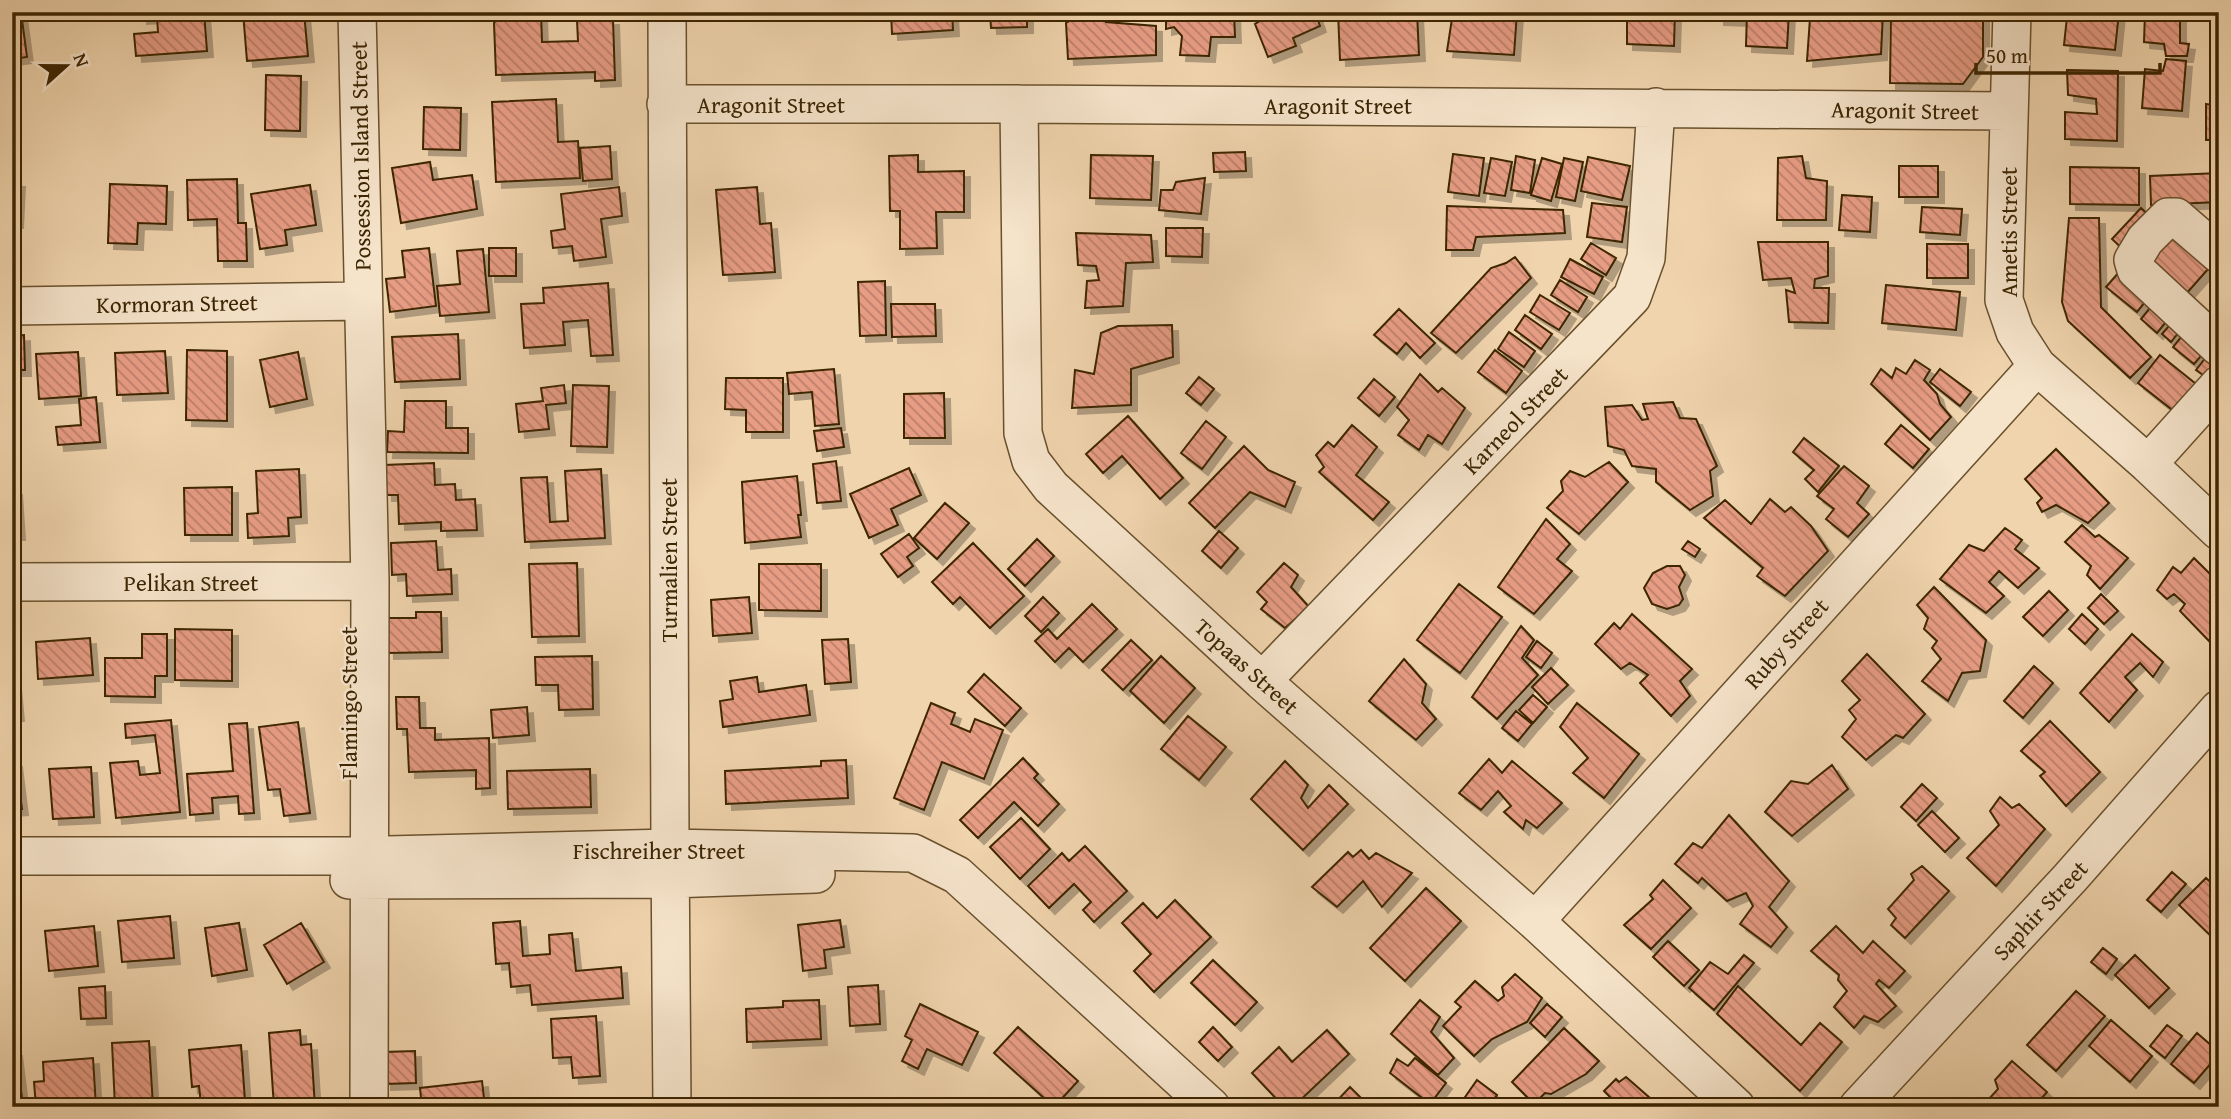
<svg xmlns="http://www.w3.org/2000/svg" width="2231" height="1119" font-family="'Gentium Book Plus',serif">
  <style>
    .building { fill: url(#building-back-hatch); stroke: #3c2502; stroke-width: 2; filter: url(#shadow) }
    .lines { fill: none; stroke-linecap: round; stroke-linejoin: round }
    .minor-casing { stroke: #69512d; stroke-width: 40 }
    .minor { stroke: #f5e3ca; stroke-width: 37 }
    .labels { text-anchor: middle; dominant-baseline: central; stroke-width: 5; stroke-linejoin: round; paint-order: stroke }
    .street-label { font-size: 23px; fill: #3c2502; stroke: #f5e3ca }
  </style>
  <defs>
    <pattern id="building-back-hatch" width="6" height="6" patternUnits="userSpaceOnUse" patternTransform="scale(1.75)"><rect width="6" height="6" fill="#e79c84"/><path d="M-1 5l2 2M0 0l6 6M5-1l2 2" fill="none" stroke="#bc7f6a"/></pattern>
    <filter id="shadow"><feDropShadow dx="6" dy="6" stdDeviation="0" flood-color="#0004"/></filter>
  </defs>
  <rect width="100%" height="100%" fill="#f0d4ad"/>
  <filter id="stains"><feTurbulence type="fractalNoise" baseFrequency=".00286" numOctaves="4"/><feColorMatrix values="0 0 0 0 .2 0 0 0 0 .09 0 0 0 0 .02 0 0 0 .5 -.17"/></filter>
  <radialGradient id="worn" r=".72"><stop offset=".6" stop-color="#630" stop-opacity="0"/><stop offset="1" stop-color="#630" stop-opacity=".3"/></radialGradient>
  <path class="building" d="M12 12H21L27 57 12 59Z
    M141 12H204L207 51 136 56 134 34 158 32 157 17 141 18Z
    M243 12H260L261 17 281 15V12H304L308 56 247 61Z
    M502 12H541L542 42 578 41 577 20 613 19 615 80 595 81V72L496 75 494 23Z
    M891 12H952L953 30 892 34Z
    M990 12H1027V27L991 28Z
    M1073 12H1106V22L1156 26V55L1068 59 1066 23 1073 19Z
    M1166 12H1234L1235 37H1211L1209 56 1180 55 1182 36 1174 27 1166 29Z
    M1261 12H1315L1320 26 1293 38 1296 46 1268 57 1255 24 1263 19Z
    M1338 12H1417L1419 55 1340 60Z
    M1453 12 1475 19V12H1517L1514 55 1447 51Z
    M1627 12H1675L1674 46 1627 44Z
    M1718 12H1743V20L1718 19Z
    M1747 12H1789L1787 48 1746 46Z
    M1820 12H1883L1881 54 1807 61 1810 18Z
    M1891 12H1983V57L1963 84 1890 83Z
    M2098 12H2119L2115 50 2064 45 2067 17 2098 14Z
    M2145 12H2180V43L2189 44 2187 56H2166L2164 44 2144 42Z
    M2166 59 2186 61 2182 111 2142 108 2145 69 2163 71Z
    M2067 70 2118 71 2117 141 2065 139V112L2097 114 2096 99 2068 95Z
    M266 75 301 76 300 131 265 130Z
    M556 99 558 142 578 141 580 178 496 182 492 102Z
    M2206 104 2219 106V140H2206Z
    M424 107 461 108 460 150 423 149Z
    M610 146 612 179 583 181 580 148Z
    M1245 152 1246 171 1214 172 1213 153Z
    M1453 154 1484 158 1479 196 1448 192Z
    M918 155V172L964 171V212H936L937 248 900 249V211H890L889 156Z
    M1091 155 1153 156 1151 200 1090 198Z
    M1516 156 1535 160 1530 193 1511 190Z
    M1802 156 1806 178 1827 181 1826 220H1777L1778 158Z
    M1588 157 1630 166 1622 200 1581 191Z
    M1491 158 1512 162 1505 196 1484 193Z
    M1542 158 1562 164 1551 201 1531 195Z
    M1564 158 1583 162 1575 201 1556 197Z
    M430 162 433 180 472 175 477 209 401 223 392 168Z
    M1899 166H1938V197H1899Z
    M2070 167 2139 168V205L2070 204Z
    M2219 173V202L2151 205 2150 176Z
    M1205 178 1201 214 1159 210 1161 190H1173L1176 182Z
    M237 179 238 223H246L247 261H218L217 219 188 220 187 180Z
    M12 181H19L17 222H12Z
    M110 184 167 186 166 224 138 223 137 244 108 243Z
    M310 185 316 225 285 230 287 245 260 249 251 194Z
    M619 187 622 216 601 219 606 257 574 261 572 246 553 248 551 231 565 229 561 194Z
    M757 187 760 224 771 223 775 272 723 275 716 190Z
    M1842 195 1872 197 1870 232 1839 230Z
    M1592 203 1627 207 1622 242 1587 237Z
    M1447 206 1563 210 1565 233 1476 237 1473 250H1446Z
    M1922 207 1962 209 1960 235 1920 232Z
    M2141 208 2157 223 2128 254 2112 239Z
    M2069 218H2099L2101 307 2151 357 2130 378 2068 321 2062 302Z
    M2178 227 2216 260 2186 294 2148 262Z
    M1166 228H1203L1202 257 1166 256Z
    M1076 233 1151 235 1153 262 1126 263 1123 306 1085 308 1087 281 1099 280 1096 266 1078 265Z
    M1758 242H1828V276L1815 279 1814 288H1829L1828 323 1789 322 1786 290 1795 293 1791 278 1763 280Z
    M1591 243 1616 258 1606 275 1581 259Z
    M1927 244H1968V278H1927Z
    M429 248 436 306 390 312 386 279 405 277 402 251Z
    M489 248H516V276H489Z
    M483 249 489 312 440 316 437 286 460 284 457 251Z
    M1515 257 1531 278 1456 353 1431 333 1491 268 1506 263Z
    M1570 259 1603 277 1594 294 1561 277Z
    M2120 271 2150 296 2137 312 2106 287Z
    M1560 280 1587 297 1578 312 1551 295Z
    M885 281 886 335 860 336 858 282Z
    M608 283 613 355 591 356 588 320 563 322 565 345 524 348 521 304 544 303 543 288Z
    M1886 285 1960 292 1956 330 1882 323Z
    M1540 295 1570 313 1559 330 1530 312Z
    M2154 303 2170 317 2157 333 2141 319Z
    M891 304H935L936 336 892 337Z
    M2219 307V323L2211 315Z
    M1399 309 1435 343 1420 358 1406 343 1397 354 1374 335Z
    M1525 315 1552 334 1541 349 1515 330Z
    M2174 320 2183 327 2171 342 2162 334Z
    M1172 325 1173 357 1131 369V405L1072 408 1075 370 1094 374 1101 333 1118 326Z
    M2186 331 2207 349 2194 364 2173 347Z
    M1509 332 1535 351 1524 367 1498 349Z
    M458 334 460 379 395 382 392 337Z
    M24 335 25 370H12V336Z
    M187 350 227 351V421L186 420Z
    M1495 350 1522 371 1506 393 1478 372Z
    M165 351 168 393 117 395 115 353Z
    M78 352 81 396 39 399 36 354Z
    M298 352 307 399 270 407 260 360Z
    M2210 352 2219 358V377L2214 383 2196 370Z
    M2160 355 2196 384 2175 412 2138 383Z
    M1915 360 1930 370 1924 380 1937 394 1940 404 1951 417 1930 440 1871 384 1881 369 1892 378 1896 368 1906 374Z
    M834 369 839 424 815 426 812 392 789 394 787 373Z
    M1940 369 1971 392 1960 406 1930 382Z
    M1420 374 1438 392 1442 388 1465 408 1442 444 1428 435 1419 450 1398 435 1409 420 1397 407Z
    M1199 377 1214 389 1201 405 1186 393Z
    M726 378H783V432H746V410L725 409Z
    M1374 379 1395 397 1379 416 1358 398Z
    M564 385 566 403 546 405 549 429 519 432 516 404 543 401 541 388Z
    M573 385 609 386 607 447 571 446Z
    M944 393 945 438H904V394Z
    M96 397 100 442 58 445 56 427 81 425 79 399Z
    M405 401H446V428H468V453L387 452 388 431 404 432Z
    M1673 402 1680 418 1696 419 1717 466 1710 471 1713 496 1690 510 1656 482V469L1632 466 1624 450 1608 446 1605 407 1632 405 1642 420 1648 419 1643 404Z
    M1128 416 1183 478 1160 499 1122 456 1103 473 1086 454Z
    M1206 421 1226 437 1202 469 1181 453Z
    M1352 425 1377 447 1356 475 1389 502 1373 520 1319 472 1324 467 1316 455 1328 442 1334 447Z
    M1901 425 1929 449 1913 468 1885 444Z
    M841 428 844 447 817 451 814 431Z
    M1804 438 1839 466 1818 492 1805 479 1814 470 1793 452Z
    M1244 446 1268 470 1295 482 1285 507 1250 492 1215 528 1189 503Z
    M2056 449 2109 503 2088 523 2056 505 2042 512 2037 503 2042 498 2025 479Z
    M836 461 841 501 817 503 813 464Z
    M1609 462 1628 482 1579 534 1547 508 1563 491 1561 481 1570 471 1585 477Z
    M434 463 435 485 455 484 456 500 475 499 477 530 441 531V522L399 524 398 495H386L384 465Z
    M1844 466 1869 486 1857 503 1869 514 1848 537 1826 519 1834 509 1817 496Z
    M909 468 921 495 891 509 898 525 869 538 850 494Z
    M299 469 301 517 288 518 289 536 248 538 247 514 258 513 256 471Z
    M601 469 605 538 525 542 521 478 547 477 550 522 568 521 565 471Z
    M797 476 801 515H798L801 537 745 543 742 482Z
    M232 487V535H185L184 488Z
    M12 489H16L19 534H12Z
    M1770 499 1785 512 1791 507 1811 526 1828 551 1785 596 1757 576 1763 568 1704 518 1725 500 1751 524Z
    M945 503 969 523 937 559 914 538Z
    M1546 519 1570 544 1557 559 1572 571 1534 614 1498 587Z
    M2082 525 2095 537 2099 535 2128 558 2100 589 2087 575 2091 566 2065 542Z
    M2005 528 2022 540 2015 549 2039 568 2018 588 1999 571 1989 582 2004 596 1986 613 1940 579 1969 545 1984 551Z
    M1219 531 1238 548 1221 568 1202 551Z
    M909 534 919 548 907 557 913 566 898 577 881 554Z
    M1037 539 1054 556 1025 586 1008 569Z
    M436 541 438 570 451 569 452 594 407 596 406 574 392 575 391 543Z
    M1688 541 1700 549 1695 557 1682 549Z
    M973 543 1024 596 990 628 960 597 953 604 932 582Z
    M2194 558 2219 583V630L2209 641 2180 611 2185 604 2174 594 2167 599 2157 590 2173 567 2181 573Z
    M577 563 579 636 532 637 529 564Z
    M1284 563 1298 575 1291 587 1309 607 1285 628 1261 609 1267 602 1257 592Z
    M759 564H821V611L759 610Z
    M1667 566H1680L1685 575 1679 587 1683 599 1679 605 1667 609 1652 604 1644 588 1653 573Z
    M1459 584 1502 617 1460 673 1417 640Z
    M1934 587 1986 640 1980 671 1962 673 1948 701 1922 681 1941 659 1932 648 1937 641 1924 629 1928 618 1917 605Z
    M2049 591 2068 610 2043 636 2023 617Z
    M2101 594 2118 611 2104 624 2088 608Z
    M749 597 752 633 713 636 711 600Z
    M1043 597 1059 613 1041 632 1025 616Z
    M1092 604 1117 629 1083 662 1069 648 1055 662 1035 641 1048 629 1057 639Z
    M416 612H441L442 652 388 653 387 618H416Z
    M1632 614 1692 669 1680 681 1690 696 1671 716 1640 683 1648 675 1630 663 1621 669 1595 644 1614 623 1620 629Z
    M2082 614 2098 629 2085 644 2069 629Z
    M1521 626 1534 640 1522 658 1538 675 1497 719 1472 697Z
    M175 629 232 630V681L175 680Z
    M142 634H167V676H155V697L105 696V658H142Z
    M2132 634 2163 662 2153 677 2140 663 2125 677 2137 690 2109 722 2080 693Z
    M90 638 93 675 38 679 36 642Z
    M848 639 851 682 825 684 822 640Z
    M1131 640 1152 660 1123 690 1102 670Z
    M1537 641 1552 653 1541 668 1526 657Z
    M12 652 18 715 12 716Z
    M1867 654 1925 714 1903 738 1896 735 1866 760 1842 737 1856 719 1849 710 1860 700 1842 681Z
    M592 656 593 709 559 710 558 685H536L535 657Z
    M1161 656 1195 688 1164 723 1130 691Z
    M1404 659 1426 684 1422 703 1436 719 1416 740 1369 701Z
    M2034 666 2053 683 2023 718 2004 701Z
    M1551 668 1568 685 1548 704 1532 687Z
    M984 674 1021 708 1005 726 968 692Z
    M757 677 759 692 806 685 810 715 723 727 720 701 733 699 730 681Z
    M1533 695 1547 707 1533 723 1519 710Z
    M396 697H419L420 728H435V740L489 738 490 788 476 789V770L409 772 407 729H397Z
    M931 703 955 713 951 724 970 732 975 719 1003 730 984 779 942 762 924 810 894 798Z
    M1577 703 1639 754 1604 798 1573 773 1588 758 1560 727Z
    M527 707 529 735 493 738 491 710Z
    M1516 711 1532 724 1518 741 1502 728Z
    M1188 716 1226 747 1199 780 1161 749Z
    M171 720 180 812 116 818 110 763 138 761 140 775 160 773 155 735 126 738 125 724Z
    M2050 721 2100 772 2066 806 2040 776 2045 772 2021 751Z
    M298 722 310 813 284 816 280 789 268 790 259 727Z
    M247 723 254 813 239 814 238 796 212 798 213 813 190 815 187 774 233 771 229 724Z
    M1023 758 1038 774 1034 778 1059 804 1038 826 1014 802 978 838 960 820Z
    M1489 759 1502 773 1512 761 1562 803 1537 828 1526 820 1523 829 1504 812 1511 806 1498 791 1481 810 1459 793Z
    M846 760 848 798 726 804 725 771 821 766V761Z
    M12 761H16L22 809 12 810Z
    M1285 761 1308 785 1301 798 1308 808 1329 785 1348 804 1303 850 1251 799Z
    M1832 765 1848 789 1792 836 1765 812 1791 781 1808 784Z
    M91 767 94 817 53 819 49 769Z
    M590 769 591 807 508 809 507 771Z
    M1922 784 1937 798 1916 821 1901 807Z
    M2000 797 2012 808 2019 804 2045 829 1996 886 1967 858 1999 825 1990 811Z
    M1932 811 1959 838 1945 852 1918 825Z
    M1729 815 1789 881 1769 907 1787 927 1771 947 1740 924 1753 906 1746 893 1727 901 1702 878 1698 883 1675 864 1693 843 1702 848Z
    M1021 818 1050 849 1020 879 990 847Z
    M1085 846 1127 891 1094 922 1083 910 1091 902 1074 884 1049 908 1028 886 1062 853 1069 861Z
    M1361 850 1369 859 1376 853 1412 873 1382 907 1363 881 1337 907 1312 887 1348 852 1353 857Z
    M1922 866 1949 891 1905 938 1891 925 1896 918 1888 909 1914 880 1911 874Z
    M2172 872 2186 884 2161 912 2147 900Z
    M2206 878 2219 890V944L2179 905Z
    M1663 880 1691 908 1651 949 1624 925 1653 899 1650 895Z
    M1426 888 1461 921 1405 981 1370 948Z
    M1175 900 1211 937 1154 992 1134 971 1151 954 1122 923 1143 903 1157 918Z
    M170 916 174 958 122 962 118 921Z
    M840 920 844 947 824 950 826 968 803 971 798 925Z
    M520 921 523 956 550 954 549 935 572 933 576 971 621 967 623 998 532 1005 530 985 511 987 509 963 496 964 493 923Z
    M239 923 247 970 212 976 205 928Z
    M301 923 324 962 287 984 264 945Z
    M94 926 98 966 49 971 45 931Z
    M1836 926 1863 953 1873 941 1905 971 1889 988 1879 980 1876 984 1896 1006 1878 1022 1864 1016 1854 1028 1834 1007 1847 991 1838 980 1839 975 1811 951Z
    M1668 941 1699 970 1684 986 1653 957Z
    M2103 948 2117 959 2106 974 2091 962Z
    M1744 955 1754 963 1714 1010 1689 988 1710 962 1728 974Z
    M2135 955 2169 988 2149 1008 2115 975Z
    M1213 960 1257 1002 1235 1025 1191 983Z
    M1515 974 1542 998 1527 1022 1492 1039 1474 1056 1443 1026 1461 1007 1455 1002 1475 981 1498 1001 1504 996 1502 987Z
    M878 985 880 1024 850 1026 848 987Z
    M105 986 106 1018 81 1019 79 988Z
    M1738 986 1801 1045 1820 1023 1842 1042 1800 1091 1717 1014Z
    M2076 991 2105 1016 2056 1071 2027 1045Z
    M819 1000 821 1039 747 1042 746 1009 783 1007V1001Z
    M1420 1000 1440 1017 1431 1032 1454 1058 1438 1075 1391 1034Z
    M920 1004 978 1032 962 1065 927 1049 918 1069 902 1061 912 1040 905 1036Z
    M1547 1004 1562 1017 1545 1037 1530 1023Z
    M596 1016 600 1076 573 1078 571 1057 553 1058 551 1019Z
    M2111 1020 2152 1056 2130 1082 2089 1046Z
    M2167 1025 2182 1036 2165 1058 2150 1046Z
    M1018 1027 1078 1081 1054 1107 994 1053Z
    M1213 1027 1232 1047 1218 1061 1199 1042Z
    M1564 1028 1599 1061 1586 1074 1551 1094 1545 1093 1534 1104 1512 1082Z
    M300 1030 301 1045 311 1044 315 1107H274L269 1033Z
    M1327 1030 1349 1054 1293 1107H1284L1252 1073 1279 1047 1292 1062Z
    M2197 1033 2219 1052V1054L2194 1083 2171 1064Z
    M149 1041 153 1106 115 1107 112 1043Z
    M241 1045 245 1101 201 1105 199 1086 192 1087 189 1050Z
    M16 1050 22 1098 12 1099V1051Z
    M415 1051 416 1083 385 1084 384 1052Z
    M93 1058 96 1107H36L34 1082 44 1081 43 1062Z
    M1415 1058 1446 1083 1430 1104 1390 1073 1397 1059 1408 1066Z
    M2012 1061 2047 1092 2034 1107H1974L1982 1098 1988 1100 1998 1089 1995 1080Z
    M1626 1077 1650 1098 1644 1107H1617L1618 1105 1604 1091 1616 1079 1619 1082Z
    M1477 1080 1497 1095 1489 1107H1472L1463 1100Z
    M482 1081 485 1107H422L420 1088Z
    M1350 1087 1370 1107H1331Z
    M2191 1099 2199 1107H2183Z"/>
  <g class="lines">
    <defs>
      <path id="minor" d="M357 12 370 581 369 1107
        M667 12 670 848 672 1107
        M2012 12 2004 300 2015 332 2037 366 2148 464 2219 531
        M666 104H1019L2009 111
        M1019 104 1023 433 1031 461 1051 487 1262 681 1535 921 1736 1107
        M2219 254 2176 217H2168L2145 240 2133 260 2136 270 2219 347
        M12 306 362 301
        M2148 464 2219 385
        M12 582 370 581
        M1262 681 1632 297 1646 258 1656 107
        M12 856H347L670 848 913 853 957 875 1211 1107
        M349 880 670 879 816 874
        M1535 921 2037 366
        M1858 1107 2070 878 2219 709"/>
    </defs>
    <use href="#minor" class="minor-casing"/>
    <use href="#minor" class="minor"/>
  </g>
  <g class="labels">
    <g class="street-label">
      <text x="771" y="104">Aragonit Street</text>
      <text x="1338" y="105">Aragonit Street</text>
      <text transform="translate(1905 110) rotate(1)">Aragonit Street</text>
      <text transform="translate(360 156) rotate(-91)">Possession Island Street</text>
      <text transform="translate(2008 232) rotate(-90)">Ametis Street</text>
      <text transform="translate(177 303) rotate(-1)">Kormoran Street</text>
      <text transform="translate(1515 420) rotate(-46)">Karneol Street</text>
      <text transform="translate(668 560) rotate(-90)">Turmalien Street</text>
      <text x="191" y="582">Pelikan Street</text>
      <text transform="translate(1786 643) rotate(-48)">Ruby Street</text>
      <text transform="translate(1247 666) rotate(42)">Topaas Street</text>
      <text transform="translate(348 703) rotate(-90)">Flamingo Street</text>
      <text x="659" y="850">Fischreiher Street</text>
      <text transform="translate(2040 910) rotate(-47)">Saphir Street</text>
    </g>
  </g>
  <rect width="2231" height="1119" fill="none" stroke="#f0d4ad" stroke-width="42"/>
  <rect x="14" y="14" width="2203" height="1091" fill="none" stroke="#3c2502" stroke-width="3.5"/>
  <rect x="21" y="21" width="2189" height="1077" fill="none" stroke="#3c2502" stroke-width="2"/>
  <g transform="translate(66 66) rotate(69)" stroke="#f5e3ca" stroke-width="5" paint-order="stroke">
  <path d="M0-5L12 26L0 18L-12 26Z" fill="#3c2502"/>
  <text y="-10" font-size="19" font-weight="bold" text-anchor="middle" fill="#3c2502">N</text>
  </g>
  <path d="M1976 63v10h184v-10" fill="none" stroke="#3c2502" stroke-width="3.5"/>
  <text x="1986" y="63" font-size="21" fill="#3c2502" stroke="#f5e3ca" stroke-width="5" paint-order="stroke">50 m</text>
  <rect width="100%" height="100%" filter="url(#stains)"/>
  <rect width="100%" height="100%" fill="url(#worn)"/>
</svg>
